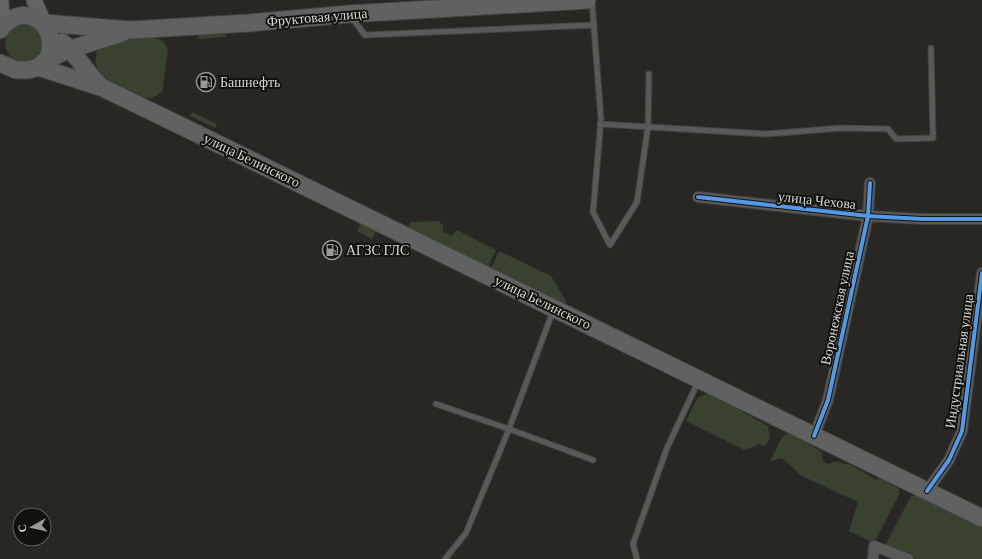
<svg xmlns="http://www.w3.org/2000/svg" width="982" height="559" font-family="'Crimson Pro',serif">
  <style>
    .green { fill: #39422e }
    .lines { fill: none; stroke-linecap: round; stroke-linejoin: round }
    .service-casing { stroke: #444341; stroke-width: 7 }
    .minor-casing { stroke: #444341; stroke-width: 12 }
    .secondary-casing { stroke: #444341; stroke-width: 17 }
    .primary-casing { stroke: #444341; stroke-width: 19 }
    .service { stroke: #585959; stroke-width: 5 }
    .minor { stroke: #585959; stroke-width: 10 }
    .secondary { stroke: #636464; stroke-width: 15 }
    .primary { stroke: #606261; stroke-width: 17 }
    .cycleway-casing { stroke: #12110e; stroke-width: 6 }
    .cycleway { stroke: #5399e6; stroke-width: 4 }
    .labels { text-anchor: middle; dominant-baseline: central; stroke-width: 4; stroke-linejoin: round; paint-order: stroke }
    .street-label { font-size: 14px; fill: #d9d6d2; stroke: #12110e }
    .poi-label { font-size: 14px; fill: #d9d6d2; stroke: #12110e; text-anchor: start }
  </style>
  <rect width="100%" height="100%" fill="#292724"/>
  <path class="green" d="M5 43a19 19 0 1 1 38 0a19 19 0 1 1-38 0Z
    M226 33V37L198 39V35Z
    M150 36 163 41 168 50 162 92C158 94 153 99 148 98 143 98 138 95 134 93 112 85 82 70 102 44L122 39Z
    M192 112 217 124 215 128 190 116Z
    M362 221 377 229 372 239 357 231Z
    M438 221 443 225V232L452 236 457 230 496 250 487 268 409 229 410 222Z
    M499 251 551 276 566 301 565 304 491 269Z
    M709 393 768 426 770 438 765 446 760 444 745 450 686 421 698 397Z
    M786 434 795 435 822 452 823 462 830 464 834 461 853 466 877 480 880 477 899 489V495L874 543 849 531 858 502 802 476 782 458 770 461 780 441Z
    M911 496H920L982 527V559H916L884 547Z"/>
  <g class="lines">
    <defs>
      <path id="service" d="M592 1 601 120 593 212 610 245 637 202 648 127 649 74
        M351 17 365 35 594 25
        M600 124 766 134 842 128 888 129 896 139 933 138 931 48
        M436 404 509 429 553 311
        M445 559 466 533 509 429 593 460
        M637 559 633 544 667 448 698 382"/>
      <path id="minor" d="M698 197 868 216 922 219H982
        M814 436 828 400 868 216 870 183
        M927 491 949 460 962 431 982 273
        M873 559 874 546 908 559"/>
      <path id="secondary" d="M1 0 2 26
        M34 0 44 23"/>
      <path id="primary" d="M44 23 130 30 249 23 349 14 587 0
        M0 30C20 0 61 20 48 59
        M62 42C78 55 86 73 101 87
        M0 63 16 70H29L38 67 48 59 71 49 122 33
        M38 67 103 88 167 119 982 518"/>
    </defs>
    <use href="#service" class="service-casing"/>
    <use href="#minor" class="minor-casing"/>
    <use href="#secondary" class="secondary-casing"/>
    <use href="#primary" class="primary-casing"/>
    <use href="#service" class="service"/>
    <use href="#minor" class="minor"/>
    <use href="#secondary" class="secondary"/>
    <use href="#primary" class="primary"/>
    <defs>
      <path id="cycleway" d="M698 197 868 216 922 219H982
        M814 436 828 400 868 216 870 183
        M927 491 949 460 962 431 982 273"/>
    </defs>
    <use href="#cycleway" class="cycleway-casing"/>
    <use href="#cycleway" class="cycleway"/>
  </g>
  <defs>
    <symbol id="fuel-ring" viewBox="-11 -11 22 22"><circle r="9.5" fill="#12110e" stroke="#9b9995" stroke-width="1.5"/><path d="M-5.5-6h7V0h2V4h1.3V-2.5L3-4.5l.8-.8L6-3V5H2.5V1h-1V6h-7ZM-4.2-4.7v3.2H.2V-4.7Z" fill="#9b9995"/></symbol>
  </defs>
  <g fill-rule="evenodd">
    <use href="#fuel-ring" x="195" y="71" width="22" height="22"/>
    <use href="#fuel-ring" x="321" y="239" width="22" height="22"/>
  </g>
  <g class="labels">
    <g class="street-label">
      <text transform="translate(317 17) rotate(-5)">Фруктовая улица</text>
      <text transform="translate(252 160) rotate(26)">улица Белинского</text>
      <text transform="translate(817 200) rotate(6)">улица Чехова</text>
      <text transform="translate(543 302) rotate(26)">улица Белинского</text>
      <text transform="translate(837 308) rotate(-78)">Воронежская улица</text>
      <text transform="translate(959 361) rotate(-82)">Индустриальная улица</text>
    </g>
    <g class="poi-label">
      <text x="220" y="82">Башнефть</text>
      <text x="346" y="250">АГЗС ГЛС</text>
    </g>
  </g>
  <g transform="translate(32 527) rotate(262)"><circle r="19" fill="#12110e" stroke="#62605c"/>
  <path d="M0-3L7 15L0 10L-7 15Z" fill="#9b9995"/>
  <text y="-6" font-size="11" font-weight="bold" text-anchor="middle" fill="#d9d6d2">С</text>
  </g>
</svg>
